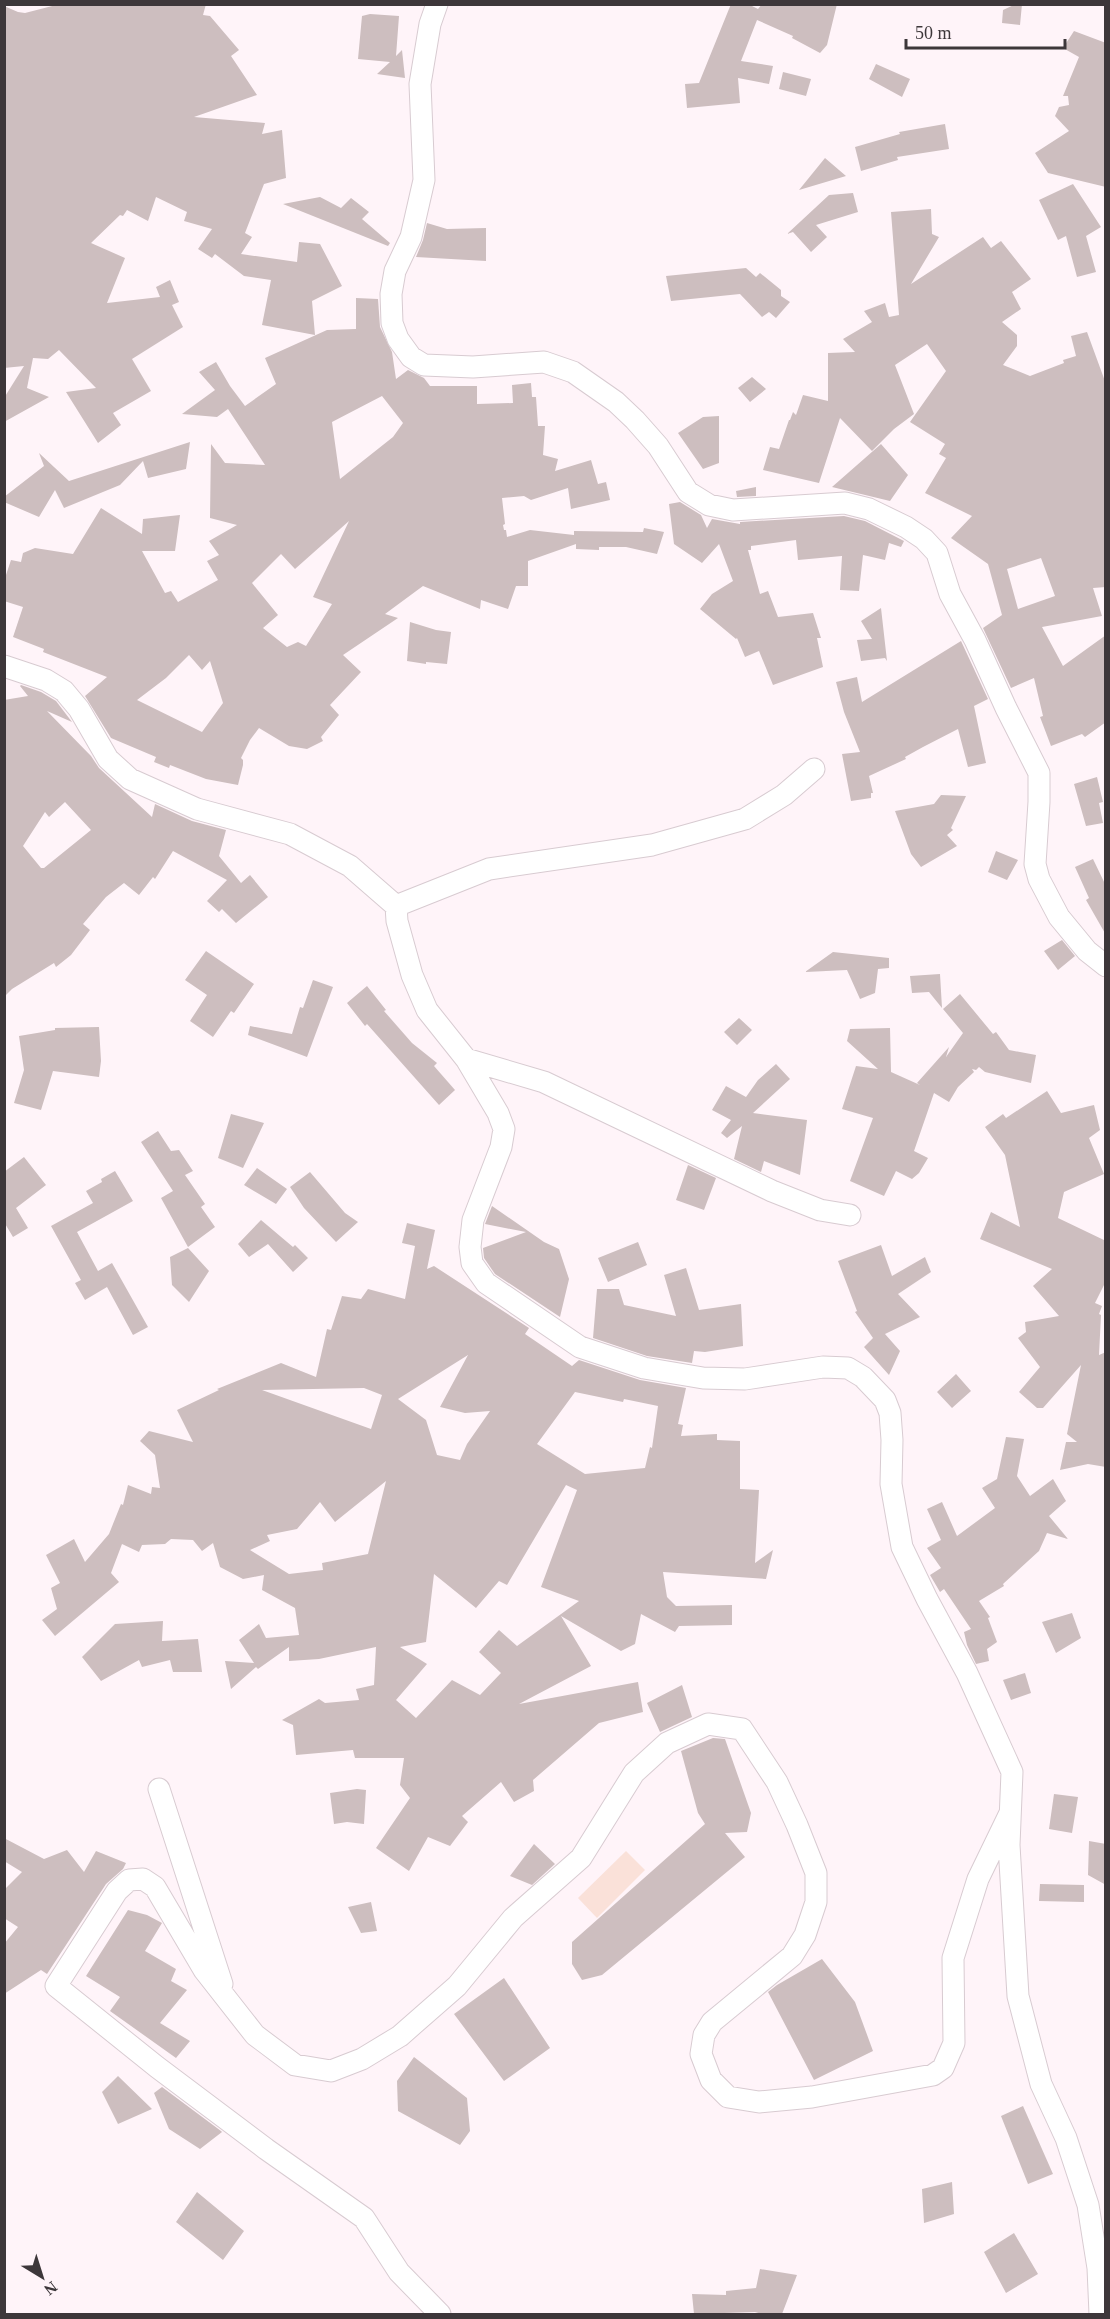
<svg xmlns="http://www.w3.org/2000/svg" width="1110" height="2319" font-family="'Times New Roman',serif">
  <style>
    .green { fill: #fae1d9 }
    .building { fill: #cdbebf; fill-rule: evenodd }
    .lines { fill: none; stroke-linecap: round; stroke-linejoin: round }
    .minor-casing { stroke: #d8cbd1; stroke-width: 23 }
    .minor { stroke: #fff; stroke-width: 21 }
  </style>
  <rect width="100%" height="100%" fill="#fff4f9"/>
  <path class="green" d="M626 1851 645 1870 597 1918 578 1898Z"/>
  <path class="building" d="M60 4H206L203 15 210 16 239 50 231 56 257 95 194 117 265 123 262 134 282 130 286 178 264 184 245 233 252 237 241 254 297 262 299 242 320 244 342 286 312 301 315 335 262 325 271 280 244 276 215 254 212 258 198 249 212 229 184 221 187 212 156 197 148 221 127 210 123 216 120 215 91 243 125 258 107 303 160 297 156 287 170 280 179 302 172 305 183 327 132 359 151 391 113 413 121 425 98 443 66 392 96 388 59 350 48 359 33 358 27 388 49 397 4 422V398L24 366 4 368 6 78H4V6L18 12 25 13Z
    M731 4H748L758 9 762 4H837L827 45 820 53 792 38 793 36 757 20 741 61 773 66 769 84 738 78 740 103 687 108 685 84 699 83Z
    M1016 4H1022L1020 25 1002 23 1003 10Z
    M370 14 399 16 396 56 402 50 405 78 377 74 390 62 358 59 362 16Z
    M1074 31 1106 43V187L1048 173 1035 153 1069 131 1055 116 1059 107 1069 105 1068 96H1063L1079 57 1063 48Z
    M876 64 910 79 902 97 869 79Z
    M783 72 811 79 806 96 779 89Z
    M945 124 949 149 897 157 898 160 861 171 855 147 900 134 899 132Z
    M825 158 846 176 799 190Z
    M1073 184 1101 227 1086 236 1096 272 1077 277 1066 236 1058 240 1039 200Z
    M853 193 858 212 816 225 827 237 811 252 793 232 787 234 829 195Z
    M320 197 341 208 351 198 369 212 362 219 390 243 388 246 283 204Z
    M931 209 932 234 939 237 911 284 983 237 991 248 1001 241 1031 279 1012 292 1021 309 1002 322 1017 335V346L1003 365 1030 376 1064 363 1063 360 1076 356 1071 336 1087 332 1106 384V587L1093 588 1102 616 1042 627 1063 666 1106 635V722L1085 737 1082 734 1051 746 1040 717 1043 716 1034 678 1011 688 983 628 1002 615 988 564 951 538 972 516 925 493 946 458 939 454 945 444 910 422 946 371 927 344 895 365 914 414 894 429 872 451 840 418 819 483 763 470 770 447 779 449 789 420H790L793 412 796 415 803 395 828 401V353L855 352 843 339 872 322 864 311 885 303 889 317 899 315 891 212ZM1041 558 1055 596 1018 609 1007 569Z
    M427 223 447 229 486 228V261L416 257 423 240Z
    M746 268 756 277 760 273 781 290V296L790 302 776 318 769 312 762 317 740 294 671 301 666 276Z
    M356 298 378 299 380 327 392 352 396 379 408 370 424 378 430 386H477V404L513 403 512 385 531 383 532 397H536L538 426H545L543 455 558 459 555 471 591 460 598 484 606 482 610 500 571 509 568 488 531 500 524 496 502 498 505 524 503 525 504 530H506L507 537 530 530 574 535V531L643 532 644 528 664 532 657 554 626 547H599V550L576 549V544L528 561V586H516L508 609 481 600 480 609 423 586 385 614 398 618 343 655 361 672 330 705 339 715 321 737 323 741 307 749 289 746 259 728 250 740 241 758 243 760V765L238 785 206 779 170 765 169 768 154 762 156 757 111 738 85 696 107 677 43 652 44 649 13 637 23 607 4 601V581L11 560 21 562 23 553 35 548 73 554 101 508 142 534 143 519 180 515 175 551H142L165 593 171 591 178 602 218 580 207 561 219 555 209 541 237 525 210 518 211 444 225 463 265 465 228 409 217 417 182 414 215 390 199 372 216 362 230 386 245 406 276 384 265 358 327 330 356 329ZM382 396 403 423 393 437 340 479 332 422ZM349 521 313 597 332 604 306 646 298 642 287 647 263 628 278 615 252 583 281 554 295 569ZM189 655 202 670 210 661 223 703 202 732 137 700 166 678Z
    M752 377 766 389 750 402 738 388Z
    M719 416V463L703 469 678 433 703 417Z
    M190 442 186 469 148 478 143 461 120 485 64 508 55 490 39 517 4 502V497L44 466 39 453 69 481Z
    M881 444 908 475 890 501 832 487Z
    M756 487V496L737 497 736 491Z
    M680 502 701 515 707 528 712 519 740 524V522L844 516 865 521 904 541 901 547 889 543 885 560 863 555 859 591 840 590 842 556 798 560 796 540 751 546V550H748L760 594 768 591 778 617 813 613 821 638H817L823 667 773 685 759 651 745 657 737 638 736 639 700 609 712 594 733 581 719 544 702 563 674 544 669 504Z
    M881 608 887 661 885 658 861 661 857 640 872 639 861 621Z
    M410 622 436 630 451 632 447 664 426 662V664L407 661Z
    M961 641 988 699 974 706 986 763 968 767 958 729 923 747 905 757 906 759 869 776 873 793H871V798L851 801 842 754 860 752 844 712 836 682 857 677 862 702Z
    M21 685 41 692 56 701 72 722 47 711 91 756 99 768 152 817 155 804 192 821 226 830 219 856 241 883 250 875 268 897 236 923 222 909 219 912 207 901 227 880 173 851 155 879 153 877 139 895 124 883 106 897 83 924 90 930 71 955 56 967 54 963 12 989 4 997V700L28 696 20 686ZM65 802 91 830 44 868H41L23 846 45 812 49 817Z
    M1097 777 1103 802 1099 803 1103 823 1086 826 1074 784Z
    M941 795 966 796 951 828 953 830 947 835 957 846 921 867 911 854 895 811 934 804Z
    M996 851 1018 860 1007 880 988 872Z
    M1093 859 1106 886V935L1086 900 1089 898 1075 867Z
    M1062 940 1075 956 1058 970 1044 951Z
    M206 951 254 984 234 1013 231 1011 213 1037 190 1021 207 995 185 980Z
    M833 952 889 958V968L878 969 875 993 860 999 847 970 805 972Z
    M940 974 942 1008 929 992 912 993 910 976Z
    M313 980 333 987 307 1057 248 1035 250 1026 292 1034 300 1007 303 1008Z
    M367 986 386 1010 384 1011 412 1043 437 1063 434 1066 455 1090 439 1105 367 1024 365 1026 347 1003Z
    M960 994 993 1034 996 1032 1009 1050 1036 1055 1031 1083 985 1072 979 1067 976 1070 972 1069 974 1072 958 1087 949 1102 934 1093 914 1151 928 1158 919 1173 912 1179 896 1171 884 1196 850 1181 873 1118 842 1109 856 1066 878 1069 847 1041 850 1029 890 1028 891 1072 920 1085 917 1083 949 1047 946 1057 963 1033 943 1009Z
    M739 1018 752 1030 737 1045 724 1032Z
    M99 1027 101 1061 99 1077 53 1071 41 1110 14 1103 24 1070 19 1036 55 1030V1028Z
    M776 1064 790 1079 753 1113 807 1120 800 1175 764 1161 761 1172 734 1159 742 1126 727 1138 721 1133 731 1120 712 1110 726 1086 746 1097 758 1080Z
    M1047 1091 1061 1113 1094 1105 1100 1130 1089 1138 1104 1174 1064 1192 1058 1218 1106 1241V1281L1095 1303 1102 1306 1099 1314 1101 1315 1099 1355 1106 1352V1467L1088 1464 1060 1470 1066 1442H1077L1067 1434 1081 1365 1043 1408H1037L1019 1392 1040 1367 1018 1338 1026 1332 1025 1322 1059 1316 1033 1286 1052 1269 980 1239 991 1212 1020 1227 1005 1155 985 1127 1003 1114 1006 1118Z
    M231 1114 264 1123 243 1168 218 1158Z
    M158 1131 171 1151 179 1150 193 1171 185 1175 205 1204 201 1207 215 1227 188 1247 161 1198 173 1191 141 1142Z
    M24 1157 46 1185 16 1208 28 1228 13 1237 4 1222V1172Z
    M688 1165 716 1178 704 1210 676 1200Z
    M257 1168 287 1189 276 1204 244 1185Z
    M115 1171 133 1201 77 1232 98 1271 112 1263 148 1327 133 1335 107 1287 85 1300 75 1283 81 1280 51 1226 93 1203 86 1191 102 1182 101 1179Z
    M310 1172 345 1213 358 1222 336 1242 304 1208 290 1187Z
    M492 1206 544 1242 559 1249 569 1279 560 1317 495 1274 484 1258 483 1248 526 1232 485 1224Z
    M261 1220 293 1247 295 1245 308 1258 293 1272 268 1244 249 1257 238 1244Z
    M407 1223 435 1230 427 1269 434 1266 529 1328 525 1334 572 1366 579 1360 640 1380 686 1388 678 1424 683 1425 681 1436 717 1434V1440L740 1441V1489L759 1490 755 1563 773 1550 766 1579 663 1572 667 1597 676 1606 732 1605V1625L679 1626 675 1632 641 1614 635 1644 621 1651 561 1616 591 1666 519 1704 638 1682 643 1712 599 1723 533 1780 534 1791 514 1802 501 1782 462 1816 468 1822 450 1846 428 1837 409 1871 376 1848 410 1798 400 1785 404 1758H355L353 1750 296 1755 293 1725 282 1720 319 1699 325 1703 359 1700 356 1689 374 1685 376 1647 319 1659 289 1661V1647L258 1669 256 1667 231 1689 225 1661 254 1663 239 1640 259 1624 266 1638 299 1635 295 1608 262 1590 264 1575 243 1579 220 1567 213 1543 202 1551 193 1540 171 1539 165 1544 142 1545 139 1552 122 1544 111 1573 119 1582 55 1636 42 1620 57 1609 51 1588 60 1583 46 1555 74 1539 85 1562 109 1534 121 1504 123 1505 128 1485 151 1494 152 1487 160 1488 155 1455 140 1441 149 1431 193 1442 177 1410 219 1390 217 1389 281 1363 316 1377 327 1329 331 1330 342 1296 361 1299 368 1289 405 1299 415 1246 402 1243ZM468 1355 440 1407 465 1413 490 1411 467 1444 460 1460 437 1455 426 1420 398 1399ZM364 1388 382 1395 371 1429 262 1390ZM575 1392 623 1402 624 1399 658 1406 652 1448 650 1447 645 1468 585 1474 537 1444ZM386 1481 368 1554 322 1563 323 1570 289 1574 250 1550 270 1541 267 1535 297 1529 320 1502 335 1522ZM566 1485 577 1490 541 1587 579 1601 517 1646 499 1630 479 1652 501 1673 480 1695 452 1680 416 1718 396 1700 427 1664 400 1647 426 1642 434 1574 476 1608 499 1581 507 1585Z
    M638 1242 647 1265 608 1282 598 1258Z
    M881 1245 892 1276 925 1257 931 1272 898 1294 920 1317 885 1334 900 1351 889 1375 864 1347 873 1338 855 1312 857 1311 838 1261Z
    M188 1248 209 1271 189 1302 172 1285 170 1257Z
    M686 1268 699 1310 741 1304 743 1346 705 1352 694 1351 692 1363 647 1356 593 1338 597 1289H619L624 1305 676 1316 664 1275Z
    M956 1374 971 1391 952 1408 937 1392Z
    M1006 1437 1024 1439 1017 1476 1030 1496 1053 1479 1066 1501 1049 1516 1068 1539 1047 1533 1039 1551 1003 1584 1004 1586 979 1601 990 1617 988 1618 997 1642 987 1649 989 1661 976 1664 967 1645 964 1632 971 1629 944 1589 940 1592 930 1575 941 1568 927 1548 941 1540 927 1509 942 1502 957 1536 995 1508 982 1488 997 1479Z
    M1072 1613 1081 1638 1056 1653 1042 1622Z
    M163 1621 162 1641 198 1639 202 1672H173L170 1660 142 1667 139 1660 101 1681 82 1657 115 1624Z
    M1025 1673 1031 1693 1011 1700 1003 1680Z
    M682 1685 692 1717 660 1732 647 1703Z
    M713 1738 725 1739 751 1813 747 1832 725 1833 745 1857 602 1975 582 1980 572 1964V1942L705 1824 698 1813 681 1751Z
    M357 1789 366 1790 364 1824 347 1822 334 1824 330 1793Z
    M1054 1794 1078 1797 1072 1833 1049 1829Z
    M4 1838 44 1859 67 1850 84 1872 96 1851 126 1863 123 1869 106 1884 47 1974 41 1970 4 1994V1944L18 1927 4 1918V1890L22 1872 4 1861Z
    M1089 1841 1106 1844V1885L1088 1875Z
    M534 1844 555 1864 532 1885 510 1876Z
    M1040 1884 1084 1885V1902L1039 1901Z
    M371 1902 377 1931 361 1933 348 1907Z
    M128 1910 147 1915 162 1923 145 1951 176 1969 171 1981 187 1990 160 2023 190 2041 176 2058 110 2011 120 1997 86 1976Z
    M822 1959 855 2002 873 2051 814 2080 768 1992 777 1985Z
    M504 1978 550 2048 504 2081 454 2014Z
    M414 2057 467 2098 470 2131 460 2145 398 2111 397 2081Z
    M118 2076 152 2109 118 2124 102 2092Z
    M162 2087 221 2131 222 2132 200 2149 169 2129 154 2093Z
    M1023 2106 1053 2174 1028 2184 1001 2116Z
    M952 2182 954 2214 924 2223 922 2189Z
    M197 2192 244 2231 223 2260 176 2222Z
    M1014 2233 1038 2274 1006 2293 984 2252Z
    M760 2269 797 2275 782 2314H762L755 2312 694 2314 692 2294 726 2295V2291L756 2288Z"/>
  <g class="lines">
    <defs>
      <path id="minor" d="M437 4 430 24 420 84 424 180 411 237 395 271 391 294 392 323 398 339 411 357 424 365 473 367 544 362 573 372 616 402 635 420 658 446 688 492 709 505 733 510 845 503 869 509 906 527 924 539 937 553 950 594 975 640 1006 708 1039 773V802L1035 864 1039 879 1059 917 1087 951 1106 966
        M4 666 46 680 64 691 79 709 108 759 130 779 197 809 290 834 350 866 396 906 397 921 412 975 427 1010 466 1059 498 1113 504 1129 501 1147 473 1220 470 1247 472 1263 486 1283 580 1347 644 1368 703 1378 745 1379 823 1367 848 1368 863 1377 885 1400 890 1413 892 1440 891 1484 902 1547 927 1599 967 1673 1012 1772 1009 1845 1018 1996 1041 2084 1066 2138 1088 2205 1098 2268 1100 2314
        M396 906 489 869 652 845 745 819 784 795 814 769
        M466 1059 544 1082 772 1191 820 1210 850 1215
        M159 1789 222 1984
        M440 2314 399 2272 364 2218 266 2149 157 2067 56 1986 117 1891 129 1880 143 1879 155 1887 204 1970 255 2035 295 2065 331 2071 362 2059 400 2036 457 1986 513 1918 581 1858 634 1773 667 1743 708 1724 742 1729 777 1782 797 1825 816 1873V1902L805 1935 792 1956 712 2022 704 2035 701 2054 711 2080 728 2097 759 2102 812 2097 933 2075 943 2068 954 2043 953 1958 978 1879 1010 1813"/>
    </defs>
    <use href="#minor" class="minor-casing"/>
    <use href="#minor" class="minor"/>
  </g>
  <rect width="1110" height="2319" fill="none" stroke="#3d373a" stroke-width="12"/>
  <g transform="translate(42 2277) rotate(142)" stroke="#fff4f9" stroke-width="4.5" paint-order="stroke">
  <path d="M0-4.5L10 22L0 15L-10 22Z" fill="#3d373a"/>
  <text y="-9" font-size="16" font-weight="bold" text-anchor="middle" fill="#3d373a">N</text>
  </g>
  <path d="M906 39v9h159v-9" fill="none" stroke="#3d373a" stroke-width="3"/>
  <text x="915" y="39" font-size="18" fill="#3d373a" stroke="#fff4f9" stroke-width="4.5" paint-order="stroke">50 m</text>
</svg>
